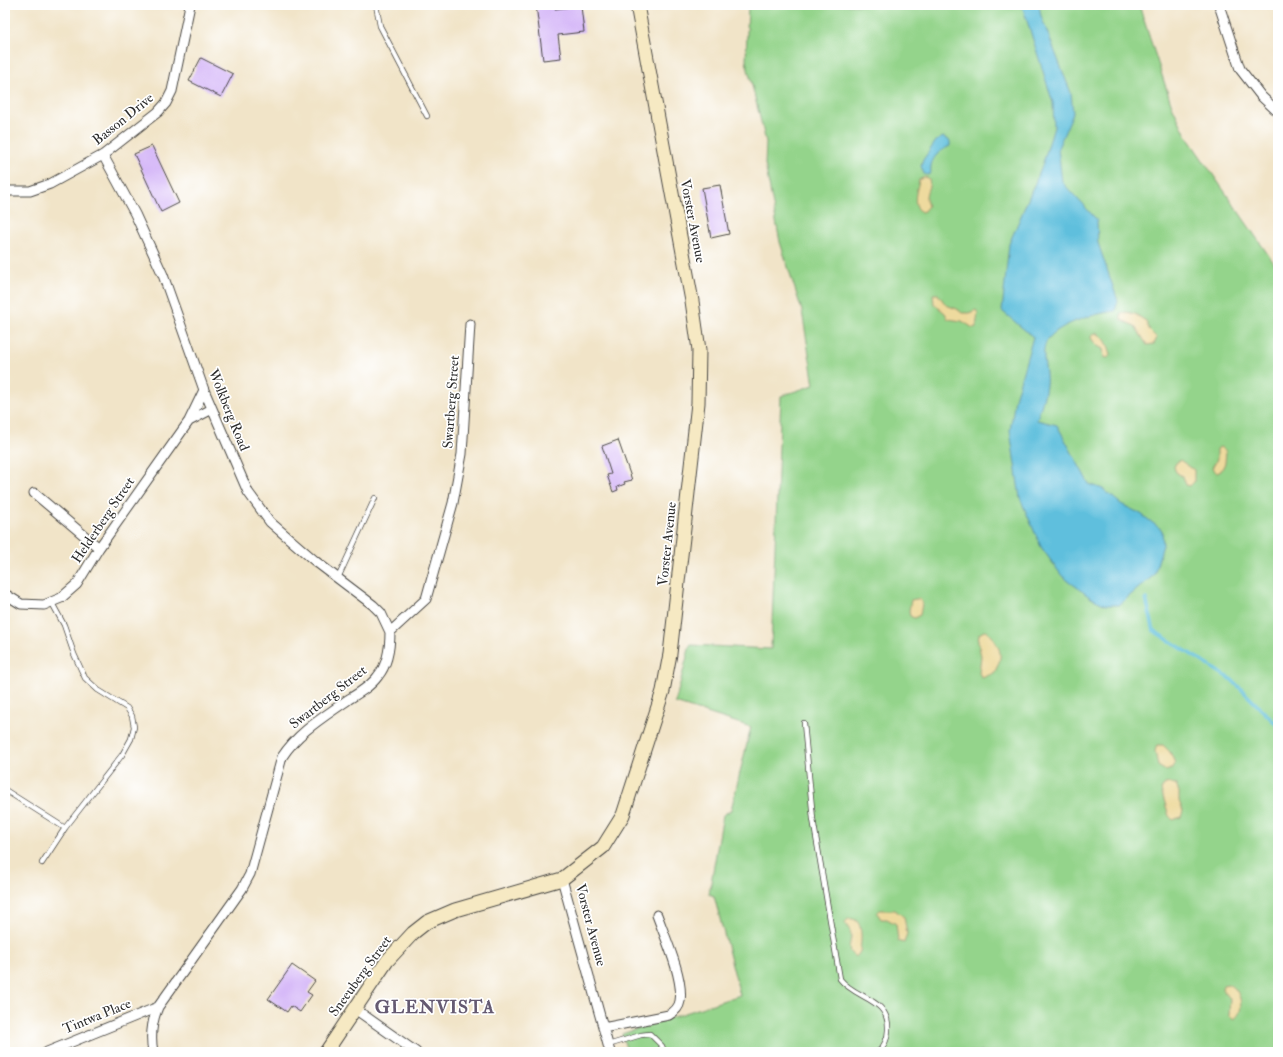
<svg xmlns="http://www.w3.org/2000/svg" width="1283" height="1057" font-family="'IM FELL Double Pica',serif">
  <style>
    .green { fill: #94d48b; stroke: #60805b }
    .sand { fill: #eeda9e; stroke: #8c8264 }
    .water { fill: #5fbfdd; stroke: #457584 }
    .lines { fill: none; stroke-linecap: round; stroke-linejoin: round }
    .stream { stroke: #5fbfdd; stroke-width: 3.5 }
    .building { fill: #d1b1f7 }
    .service-casing { stroke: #494743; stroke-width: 6 }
    .minor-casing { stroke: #494743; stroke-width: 11 }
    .secondary-casing { stroke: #494743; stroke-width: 15 }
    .service { stroke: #fff; stroke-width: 4.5 }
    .minor { stroke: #fff; stroke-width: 9 }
    .secondary { stroke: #f6e9c3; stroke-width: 13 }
    .labels { text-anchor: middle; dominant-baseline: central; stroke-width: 3.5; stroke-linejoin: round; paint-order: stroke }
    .street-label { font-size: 14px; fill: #2b2b2b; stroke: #fff }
    .district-label { font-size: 18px; font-weight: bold; letter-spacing: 1px; fill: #655a72; stroke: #fff }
  </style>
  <rect width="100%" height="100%" fill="#fff"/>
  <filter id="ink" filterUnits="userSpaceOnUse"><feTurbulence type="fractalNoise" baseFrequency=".025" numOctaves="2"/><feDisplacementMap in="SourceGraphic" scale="8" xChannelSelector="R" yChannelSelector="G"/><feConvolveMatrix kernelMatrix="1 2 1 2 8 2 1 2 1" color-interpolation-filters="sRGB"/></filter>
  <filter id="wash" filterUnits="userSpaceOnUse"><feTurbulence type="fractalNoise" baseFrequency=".012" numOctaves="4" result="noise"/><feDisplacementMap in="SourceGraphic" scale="16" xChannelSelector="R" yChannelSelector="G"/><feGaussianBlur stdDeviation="0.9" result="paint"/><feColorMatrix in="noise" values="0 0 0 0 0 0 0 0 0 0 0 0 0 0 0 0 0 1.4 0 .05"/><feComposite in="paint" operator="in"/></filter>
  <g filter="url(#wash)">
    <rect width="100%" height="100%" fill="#f1e4c8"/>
    <path class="green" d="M748 5H1139L1172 106 1187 137 1278 269V1052H627L622 1034 740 995 714 896 709 894 723 815 731 810 751 727 675 703 690 645 771 649 781 396 814 385 802 311 780 242 765 164 766 142 746 61Z"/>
    <path class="sand" d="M925 177 929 179C932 188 922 192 928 206L924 211 921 212C911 203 917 191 919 180Z
      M933 294H938L946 305 957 309 962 313H969L976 310 978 313 976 327 973 328 962 321 948 319 945 313 934 304Z
      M1126 312 1135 314 1146 321 1150 331 1157 338 1154 344 1147 345 1135 326 1121 320V314Z
      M1096 333C1106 337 1108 345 1111 354L1108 358 1104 357 1103 349 1096 345 1091 338 1092 335Z
      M1220 447 1226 451 1225 463 1221 471 1217 473 1212 468 1217 459V449Z
      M1180 460 1194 470V482L1190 486 1186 485 1183 477 1176 472 1174 467 1176 463Z
      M916 599H920L922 604 920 615 914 618 910 616 909 611 911 600Z
      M984 631C989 631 989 633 992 637 1002 651 1003 657 994 673L982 678 979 673 981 656 978 642 979 634Z
      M1157 745H1163L1170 752 1175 763 1171 769 1166 771 1158 766 1155 751Z
      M1172 783 1176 785 1179 792V801L1183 811 1181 817 1173 820 1169 816 1161 790 1165 784Z
      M880 910H895L904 917 907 933 904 943 898 941 896 924 887 919H881L877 913Z
      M848 919C865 916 861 942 860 952L856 957C845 952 851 944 851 935 851 930 847 927 845 923Z
      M1228 984C1241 988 1246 1012 1234 1019L1229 1015 1230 998 1224 993 1222 989 1223 985Z"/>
    <path class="water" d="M1022 5H1039L1041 16 1071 93 1073 113 1058 148 1062 182 1097 220 1098 243 1118 301 1115 311C1097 313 1051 325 1045 345 1041 356 1048 372 1046 385 1045 396 1040 409 1037 420L1057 425 1089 484 1103 489 1121 504 1141 514 1162 530 1163 545 1154 575 1119 605H1106L1091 598 1062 576 1041 547 1020 498 1010 431 1015 399 1033 337 1002 311 1009 244 1041 169 1054 127 1053 103Z
      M943 137 950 141V146C939 151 929 159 931 173L928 175 924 174 921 166 923 160 936 141Z"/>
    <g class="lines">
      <path class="stream" d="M1146 599 1154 631 1232 680 1278 726"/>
    </g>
    <g id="blocks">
      <path class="building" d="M536 5H555V9L581 6 584 32 558 35 561 58 543 60Z
        M201 58 233 74 221 97 189 81Z
        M152 146 179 203 161 212 134 154Z
        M720 185 729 234 711 238 702 188Z
        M618 440 632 480 624 482 625 484 617 487 618 490 613 492 607 475 611 474 602 446Z
        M292 965 315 981 307 992 312 995 300 1012 291 1006 287 1012 268 999Z"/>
    </g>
  </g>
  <g filter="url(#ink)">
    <use href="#blocks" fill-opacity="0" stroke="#494743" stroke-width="1"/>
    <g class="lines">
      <defs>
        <path id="service" d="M376 5 380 26 427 116
          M338 578 375 498
          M804 723 813 819 840 979C855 999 890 998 888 1030 888 1038 884 1047 878 1052
          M5 790 65 828 122 755 131 739 134 727 132 716 127 708 98 690 85 678 74 654 64 625 52 603
          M42 863 65 828
          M608 1045 641 1035 650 1034 662 1046 664 1052
          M686 1052H687"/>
        <path id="minor" d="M1219 5 1240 69 1261 96 1278 112
          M103 155 135 214 163 275 204 390 248 492 270 522 315 561 373 605 381 613 390 632
          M5 191H30L50 184 103 155 158 112 166 103 172 91 190 5
          M189 421 212 409
          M34 493 99 548
          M5 594 21 604 44 605 61 598 77 584 99 548 189 421 204 390
          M562 879 610 1052
          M355 1009 416 1052
          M603 1028 669 1015C674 1012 679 1008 680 1001 684 979 665 937 657 915
          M47 1052 158 1007
          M153 1052C150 1036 152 1021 158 1007L242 889 250 874 282 757C299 731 324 717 349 699 359 693 371 686 378 676 388 664 390 647 390 632L426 599 453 503 462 454 470 324"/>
        <path id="secondary" d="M326 1052 387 961 413 933 427 922 455 910 562 879 603 847 623 815 663 691 670 654 698 403 699 350 692 301 637 5"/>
      </defs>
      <use href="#service" class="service-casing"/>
      <use href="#minor" class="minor-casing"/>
      <use href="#secondary" class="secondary-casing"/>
      <use href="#service" class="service"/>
      <use href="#minor" class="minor"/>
      <use href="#secondary" class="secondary"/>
    </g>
  </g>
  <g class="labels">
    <g class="street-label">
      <text transform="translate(123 119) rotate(-39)">Basson Drive</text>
      <text transform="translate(693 221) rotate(79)">Vorster Avenue</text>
      <text transform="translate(451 402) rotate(-86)">Swartberg Street</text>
      <text transform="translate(229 410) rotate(68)">Wolkberg Road</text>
      <text transform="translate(103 520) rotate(-56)">Helderberg Street</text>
      <text transform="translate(667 544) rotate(-84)">Vorster Avenue</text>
      <text transform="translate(328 697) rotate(-38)">Swartberg Street</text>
      <text transform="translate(591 925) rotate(75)">Vorster Avenue</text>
      <text transform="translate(360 976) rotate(-54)">Sneeuberg Street</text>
      <text transform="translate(97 1016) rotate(-22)">Tintwa Place</text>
    </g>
    <g class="district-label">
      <text x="435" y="1007">GLENVISTA</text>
    </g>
  </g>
  <rect width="1283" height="1057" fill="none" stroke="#fff" stroke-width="20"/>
</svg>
